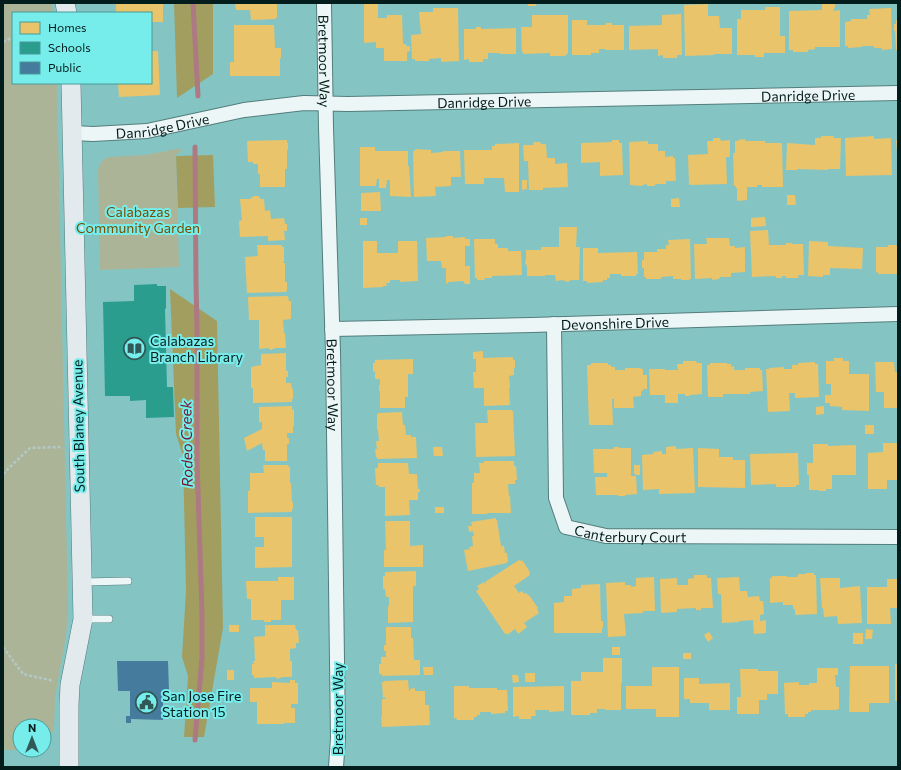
<svg xmlns="http://www.w3.org/2000/svg" width="901" height="770" font-family="Commissioner,sans-serif">
  <style>
    .green { fill: #acb497 }
    .forest { fill: #a29e60 }
    .homes { fill: #e9c46a }
    .schools { fill: #2a9d8f }
    .public { fill: #457b9d }
    .lines { fill: none; stroke-linecap: round; stroke-linejoin: round }
    .stream { stroke: #ad7982; stroke-width: 5 }
    .lane-casing { stroke: #537d7c; stroke-width: 8 }
    .street-casing { stroke: #537d7c; stroke-width: 16 }
    .secondary-casing { stroke: #537d7c; stroke-width: 20 }
    .path { stroke: #b4c8c7; stroke-width: 2.5; stroke-dasharray: 3 2; stroke-linecap: butt }
    .lane { stroke: #edf6f6; stroke-width: 7 }
    .street { stroke: #edf6f6; stroke-width: 14 }
    .secondary { stroke: #e3eaee; stroke-width: 19 }
    .labels { text-anchor: middle; dominant-baseline: central; stroke-width: 4; stroke-linejoin: round; paint-order: stroke }
    .street-label { font-size: 14px; fill: #031d1c; stroke: #77edeb }
    .park-label { font-size: 14px; fill: #774d00; stroke: #77edeb }
    .poi-label { font-size: 14px; fill: #031d1c; stroke: #77edeb; text-anchor: start }
    .water-label { font-size: 15px; font-style: italic; fill: #75142b; stroke: #77edeb }
  </style>
  <rect width="100%" height="100%" fill="#84c5c4"/>
  <path class="green" d="M3 3H52L53 13H13V83H57L68 610 66 636 55 697 54 728 51 736 46 743 44 744V726H20V750H3Z
    M177 149H183L176 155 179 267 100 270 98 170 100 164 103 160 109 157 145 155Z"/>
  <path class="forest" d="M174 3H213V74L177 98Z
    M213 155 215 207 178 208 176 156Z
    M170 289 217 321 223 628 204 737H184L188 676 182 657 186 591 183 456 176 434Z"/>
  <path class="homes" d="M116 3H163V22H151V13H116Z
    M235 3H277V18H275V19L251 20 250 10H236Z
    M364 3H378V18H387V15H402L403 44H406V46H410V51L407 52V61H384V48H376V42L364 43Z
    M528 3H536V6H528Z
    M822 3H835V7L833 11 840 10V47H815V49L808 50V52H793V50H789V11L822 10Z
    M708 4V16H719L720 28H732V54H714V55L685 56 684 5Z
    M765 7H780V36H785V53H764V57H755V55H737V19H741V10H765Z
    M433 8H458L459 61 441 62V58L429 59V61H415V59H412L411 35 421 34 419 12H433Z
    M891 8 892 49 882 50V48H874V46H862V47L848 48V46H845V22L851 21V19H867V15H870L869 9Z
    M681 14 682 55H677V58H663V55L658 56V49L629 50V26L662 25V15Z
    M532 15H568V54H566V56H550V53L523 54V52H522L521 27H532Z
    M572 20H587V25H606V23H612V25H624V50H606V49H599V53H591V55H572Z
    M896 20H898V50H896L895 31H894V24H896Z
    M234 25H274L275 48H281V58H280V76H230V62H234Z
    M476 27H481V29L516 28V54H500V53H488V59H483V62H469V59L464 60V29H476Z
    M151 51H158L160 95 119 97 118 83H151Z
    M821 136H834V138H841L840 169H828V170L797 169V170H786L787 143 815 145V138H821Z
    M874 136V139L891 138 892 175 846 176 845 138Z
    M713 138H720L721 141 730 140V157H726L727 184 689 185 688 155 708 154 707 141H713Z
    M745 139V141H765V143H782L783 187H762V185H757V187H747V200L737 201V188H736V186H734L733 153H735V141H738V140Z
    M287 140V143H288V150H287V169H285V187H260V174H258V164H253V162H248L247 141Z
    M612 140H619V143H622L623 175 600 176V162L581 163V143L612 142Z
    M896 140H898V153H897Z
    M648 141V144H658V151H665V157L673 156V158H675L676 181H666V184H656L654 186H647V184L643 185 641 186 630 185 629 142Z
    M533 142H540L541 144H546L547 158H555V164L567 163 568 187 543 188V190H529L528 161H524L523 145H534Z
    M519 143V192H505L504 178H484V184H465L464 150H492V146H495V144Z
    M360 147H375V151H408V166H409L411 197 390 196V180H387L386 188H379V179H377L376 186H360Z
    M415 149 431 150V153L443 152V151H460L461 177H451V186L435 187 436 196 414 197 413 151H415Z
    M522 180H527V189L522 190Z
    M380 192 381 211H361V193Z
    M787 195H795L796 205H787Z
    M254 196H259L260 199H264L265 211 270 210 271 219 284 218 285 224H287V231H284L285 240 268 241V236L240 237 239 221 242 220 240 199H250Z
    M679 198 680 207H671V199Z
    M765 217 766 226 751 227V218Z
    M360 218H367V225H360Z
    M559 227H577L576 247H580L579 280H571L568 282 562 280 556 281 555 275H545V276H527V266L525 263 526 258V250H541V247H559Z
    M768 230 769 245H786V243H792V244H803L804 275H798L799 278H786V276H782V278H776V276L752 277 750 231Z
    M446 236H453V238L465 237V239H470V246H465V266H470V284H465L463 281 449 282 446 284V268H442L441 261H427L426 238 446 237Z
    M706 238H729L730 246H735V248L745 247V272L731 273V277H720L719 279 712 280V278L695 279 694 244H707Z
    M474 239H495V244H498V248H508V251H521L522 275 492 276V278H484L485 280H477V278H475Z
    M690 239 691 279H689V280H681V279H673V276L661 277V279H646V277H644V268H642V260H644V252H657V249H666V245H669L668 240Z
    M363 241H377V253H398V241H417L418 281 400 282V280H390V283H386L387 286H383V287L363 288Z
    M809 241 828 242V246L863 248 862 269 830 268V275H823V277L808 276Z
    M257 245H282V247H284V262H283V263H285V282H287V291H286V292L247 293 245 257 258 256Z
    M888 245H898V274H878V272H876V247H888Z
    M583 248H598V253L637 252 638 274H636V276H621V274H610V278H607V280H603V282L587 283V281H583Z
    M288 296 289 301H291V319L283 320 284 333H285L286 348H275L271 350 268 348 259 349V320H249L248 297Z
    M483 351V358L513 357V360H515V368H514V375L509 376 510 388H509L510 405 484 406V388H474L473 372H476V359H473V352Z
    M286 353V371H288V377H286V383H291L292 389H293V399H292V402L253 403V388H251V367L261 365V354Z
    M834 358H843V361H849V374H869V411L842 410V407L830 406V403H825V395H831V384H826V361H834Z
    M413 359V374H408V397H405V408H380V391H379V385H380V379H375V371L373 372V363H375V360Z
    M683 361H696L697 363H702V394L690 395V396H685V394H678V403H665V395H650L649 369H665V370H678L677 364H683Z
    M815 362V364H818L819 397 795 398V393H789L790 411 768 412 766 369H769V368L784 367V369H792V365H798V363Z
    M875 362H894L895 372H898V408H884V392H876Z
    M591 363H608V365H611V367H615V370H625V368H640L641 369H643V375H647V389H643V391H641V396L633 397 634 408H614V399H612L613 425H589L587 365H591Z
    M710 363H727V364H731V367L734 366V370H745V368H760V370H762L763 391 750 392V394H723V397H708L707 365H710Z
    M292 406V410L294 409V426H293V433H287V438H289V444H287V461H265V450H263L262 443 247 451 244 438 262 429V422H259V407Z
    M824 406V414L816 415V407Z
    M487 410H512V411H513L515 456 476 457 475 423H488Z
    M402 412 403 425H405L406 435H411V437H416L417 458 377 459V457H376L375 449H377L376 441H379L378 430H377V414H378V413Z
    M865 425H874V434H865Z
    M883 443H898V480H887V489H868V453L883 452Z
    M813 444H828V446L856 445V475H832V489H826V491H819V490H809V475H807V463H813Z
    M676 446V449L693 448 695 493 659 494V489L643 490 642 455 654 454 653 452 662 451V454H666V447Z
    M433 447H442L443 456H434Z
    M614 447H619V448H631V476H636L637 494 625 495V496H618V495H596L595 477H607V473H594L593 449H614Z
    M698 448 719 449V457H733V460H745V488L698 487Z
    M798 453 799 485H796V487H776V484L751 485 750 454Z
    M484 461H514V466H516L517 480H515V484H508L509 496H510L511 513H487V514H472V483H474V473H480L479 463H484Z
    M378 463H408L409 474H417L418 489H420V492H418V500H409L410 515 385 516V487H379L378 485H376L375 468H378Z
    M263 465H288L289 467H290V483H291L292 502H293V509H292V512L248 513V491H250V473H264Z
    M634 465H640V475H636L635 474H634Z
    M435 507H444V513H435Z
    M255 517H292V567L255 568V547H264V537H255Z
    M496 518V520H497L501 546H504L505 553H507L508 561 507 562V563L468 571 464 550 470 549 469 547 473 546 472 536H474L473 531 469 532 468 526H472L471 522Z
    M385 521H410V546L423 545V567H384V550H386Z
    M519 560 521 561 522 560 530 572 529 573 530 575 514 586 519 593 522 591 524 594 526 593 528 595H529L538 608 537 609 539 613 524 623 527 627 518 634 515 629 507 635 506 633 505 634 476 591 479 589 477 586 484 582 485 584H486L485 582Z
    M416 571V586H413V622L388 623V606H389V597H386L385 589H383V576H385V572Z
    M806 573H814V575H816L817 614 795 615V609H793V605H783V602L770 603V578H772V576H787V577H798V574H806Z
    M694 575H707V578H711L713 608H701V610H696V608L677 609V612L661 613 660 579 677 578V585H688V579L694 578Z
    M278 577H294V600H281V620H271V622H264V620H251V599H247L246 581H278Z
    M654 577 655 611H643V613L624 614 626 636 608 637 606 583 625 582V585H631V587L636 586V578Z
    M739 577 740 591H747L748 597 759 596 760 601H763L764 614 760 615V621L766 620V633L754 634 753 620 739 621V622L722 623 721 594H718L717 578Z
    M820 578H840V588L860 586 862 623 838 624 837 616 824 617 823 608H822Z
    M887 579H898V608H890L891 624H867V587H887Z
    M600 584 601 621H603V628H602V633H554V603L564 602V596H572V589L581 588V585Z
    M229 625H239V632H229Z
    M265 625H295L296 630H298L299 643H296V648L290 649V661H292V677H282L278 679 275 677 254 678V675H252V664H254L253 661H255L254 637 265 636Z
    M386 627H411V638H413L414 660H420V675L382 676V674H379V664H381V657H386V651H384V645H386Z
    M866 629 873 630 872 639H865Z
    M709 632 713 638 708 642 704 635Z
    M853 633H863V644H853Z
    M612 647H620V655H612Z
    M683 653H691V659H683Z
    M603 658H622V683H621V710H605V709H597V713H590V715H571V681H581V672H603Z
    M895 664H898V701H895Z
    M850 666H889V703H869V712H849Z
    M423 667H433V675H424Z
    M652 667H679V717H656V709H626V686H652Z
    M817 668H838V675H835L836 687H839V709H837V710H811V712H808V714H805V717H788V714H785L784 683 799 682V685H809V683H817Z
    M740 669H758V671H778V694H767V700H759V714H737V697H741Z
    M227 670H234V680H227Z
    M525 673H535V682H525Z
    M512 675H518L519 682 513 683Z
    M684 678H699V684L730 683V710H709V703H690V699H684Z
    M290 680H295V683H298V704H291V708H295V723H284V724H257V702H250V688H272V682L290 683Z
    M408 680 409 691H410V689L415 688V691H425V705H429L430 725 382 727 381 717H382V699H385V697L383 698 382 682H384V681Z
    M454 686H469V688H497V690H507L508 711H505V713L491 714V712H480V715H477V717H474V720H457L456 718H454Z
    M564 686V711L549 712V710H535L536 716H531V719H519V716L513 717V687Z"/>
  <path class="schools" d="M157 284V286H166V308L165 309 167 387H173L174 417 146 418V400L130 401V396H105L103 302 134 301V285Z"/>
  <path class="public" d="M117 661H168L169 690H163V720L131 719V723H126V716H130V691H118Z"/>
  <g class="lines">
    <path class="stream" d="M193 3 198 96
      M195 147 196 282 197 331V460L202 613V658L195 740"/>
    <defs>
      <path id="lane" d="M84 582 128 581
        M83 619H109"/>
      <g id="street">
        <path id="s1" d="M324 3 326 128 333 352 338 738 336 767"/>
        <path id="s2" d="M73 133 93 134 147 131 244 110 304 103 348 104 898 93"/>
        <path id="s3" d="M554 324 556 498 566 527 606 536 898 537"/>
        <path id="s4" d="M332 329 532 325 898 314"/>
      </g>
      <path id="secondary" d="M65 3 67 13
        M69 767V705L70 685 83 619 71 83"/>
    </defs>
    <use href="#lane" class="lane-casing"/>
    <use href="#street" class="street-casing"/>
    <use href="#secondary" class="secondary-casing"/>
    <path class="path" d="M3 42 13 37
      M3 474 11 466 30 448 62 447
      M3 647 23 674 54 681"/>
    <use href="#lane" class="lane"/>
    <use href="#street" class="street"/>
    <use href="#secondary" class="secondary"/>
  </g>
  <defs>
    <symbol id="library-ring" viewBox="-11 -11 22 22"><circle r="9.5" fill="#77edeb" stroke="#305857" stroke-width="1.5"/><path d="M-6-4Q-3-5.5-.7-3.5V5Q-3 3-6 4ZM6-4Q3-5.5 .7-3.5V5Q3 3 6 4Z" fill="#305857"/></symbol>
    <symbol id="civic-ring" viewBox="-11 -11 22 22"><circle r="9.5" fill="#77edeb" stroke="#305857" stroke-width="1.5"/><path d="M-.6-6.5H3V-4.5H.6V-3L4-1V1h2V6H-6V1h2V-1L-.6-3ZM-1.2 2.5V6h2.4V2.5Z" fill="#305857"/></symbol>
  </defs>
  <g fill-rule="evenodd">
    <use href="#library-ring" x="122" y="336" width="25" height="25"/>
    <use href="#civic-ring" x="134" y="690" width="25" height="25"/>
  </g>
  <g class="labels">
    <g class="street-label">
      <text stroke="none"><textPath href="#s1" startOffset="58">Bretmoor Way</textPath></text>
      <text stroke="none"><textPath href="#s2" startOffset="738">Danridge Drive</textPath></text>
      <text stroke="none"><textPath href="#s2" startOffset="414">Danridge Drive</textPath></text>
      <text stroke="none"><textPath href="#s2" startOffset="90">Danridge Drive</textPath></text>
      <text stroke="none"><textPath href="#s4" startOffset="283">Devonshire Drive</textPath></text>
      <text stroke="none"><textPath href="#s1" startOffset="382">Bretmoor Way</textPath></text>
      <text transform="translate(78 426) rotate(-91)">South Blaney Avenue</text>
      <text stroke="none"><textPath href="#s3" startOffset="270">Canterbury Court</textPath></text>
      <text transform="translate(337 709) rotate(-90)">Bretmoor Way</text>
    </g>
    <g class="park-label">
      <text x="138" y="211">Calabazas<tspan x="138" dy="16">Community Garden</tspan></text>
    </g>
    <g class="poi-label">
      <text x="150" y="340">Calabazas<tspan x="150" dy="16">Branch Library</tspan></text>
      <text x="162" y="695">San Jose Fire<tspan x="162" dy="16">Station 15</tspan></text>
    </g>
    <g class="water-label">
      <text transform="translate(186 444) rotate(-91)">Rodeo Creek</text>
    </g>
  </g>
  <rect width="901" height="770" fill="none" stroke="#031d1c" stroke-width="8"/>
  <rect x="12" y="12" width="140" height="72" fill="#77edeb" stroke="#499a98"/>
  <rect x="20" y="22" width="20" height="12" fill="#e9c46a" stroke="#499a98"/>
  <text x="48" y="32" font-size="12" fill="#031d1c">Homes</text>
  <rect x="20" y="42" width="20" height="12" fill="#2a9d8f" stroke="#499a98"/>
  <text x="48" y="52" font-size="12" fill="#031d1c">Schools</text>
  <rect x="20" y="62" width="20" height="12" fill="#457b9d" stroke="#499a98"/>
  <text x="48" y="72" font-size="12" fill="#031d1c">Public</text>
  <g transform="translate(32 738)"><circle r="19" fill="#77edeb" stroke="#499a98"/>
  <path d="M0-3L7 15L0 10L-7 15Z" fill="#305857"/>
  <text y="-6" font-size="11" font-weight="bold" text-anchor="middle" fill="#031d1c">N</text>
  </g>
</svg>
